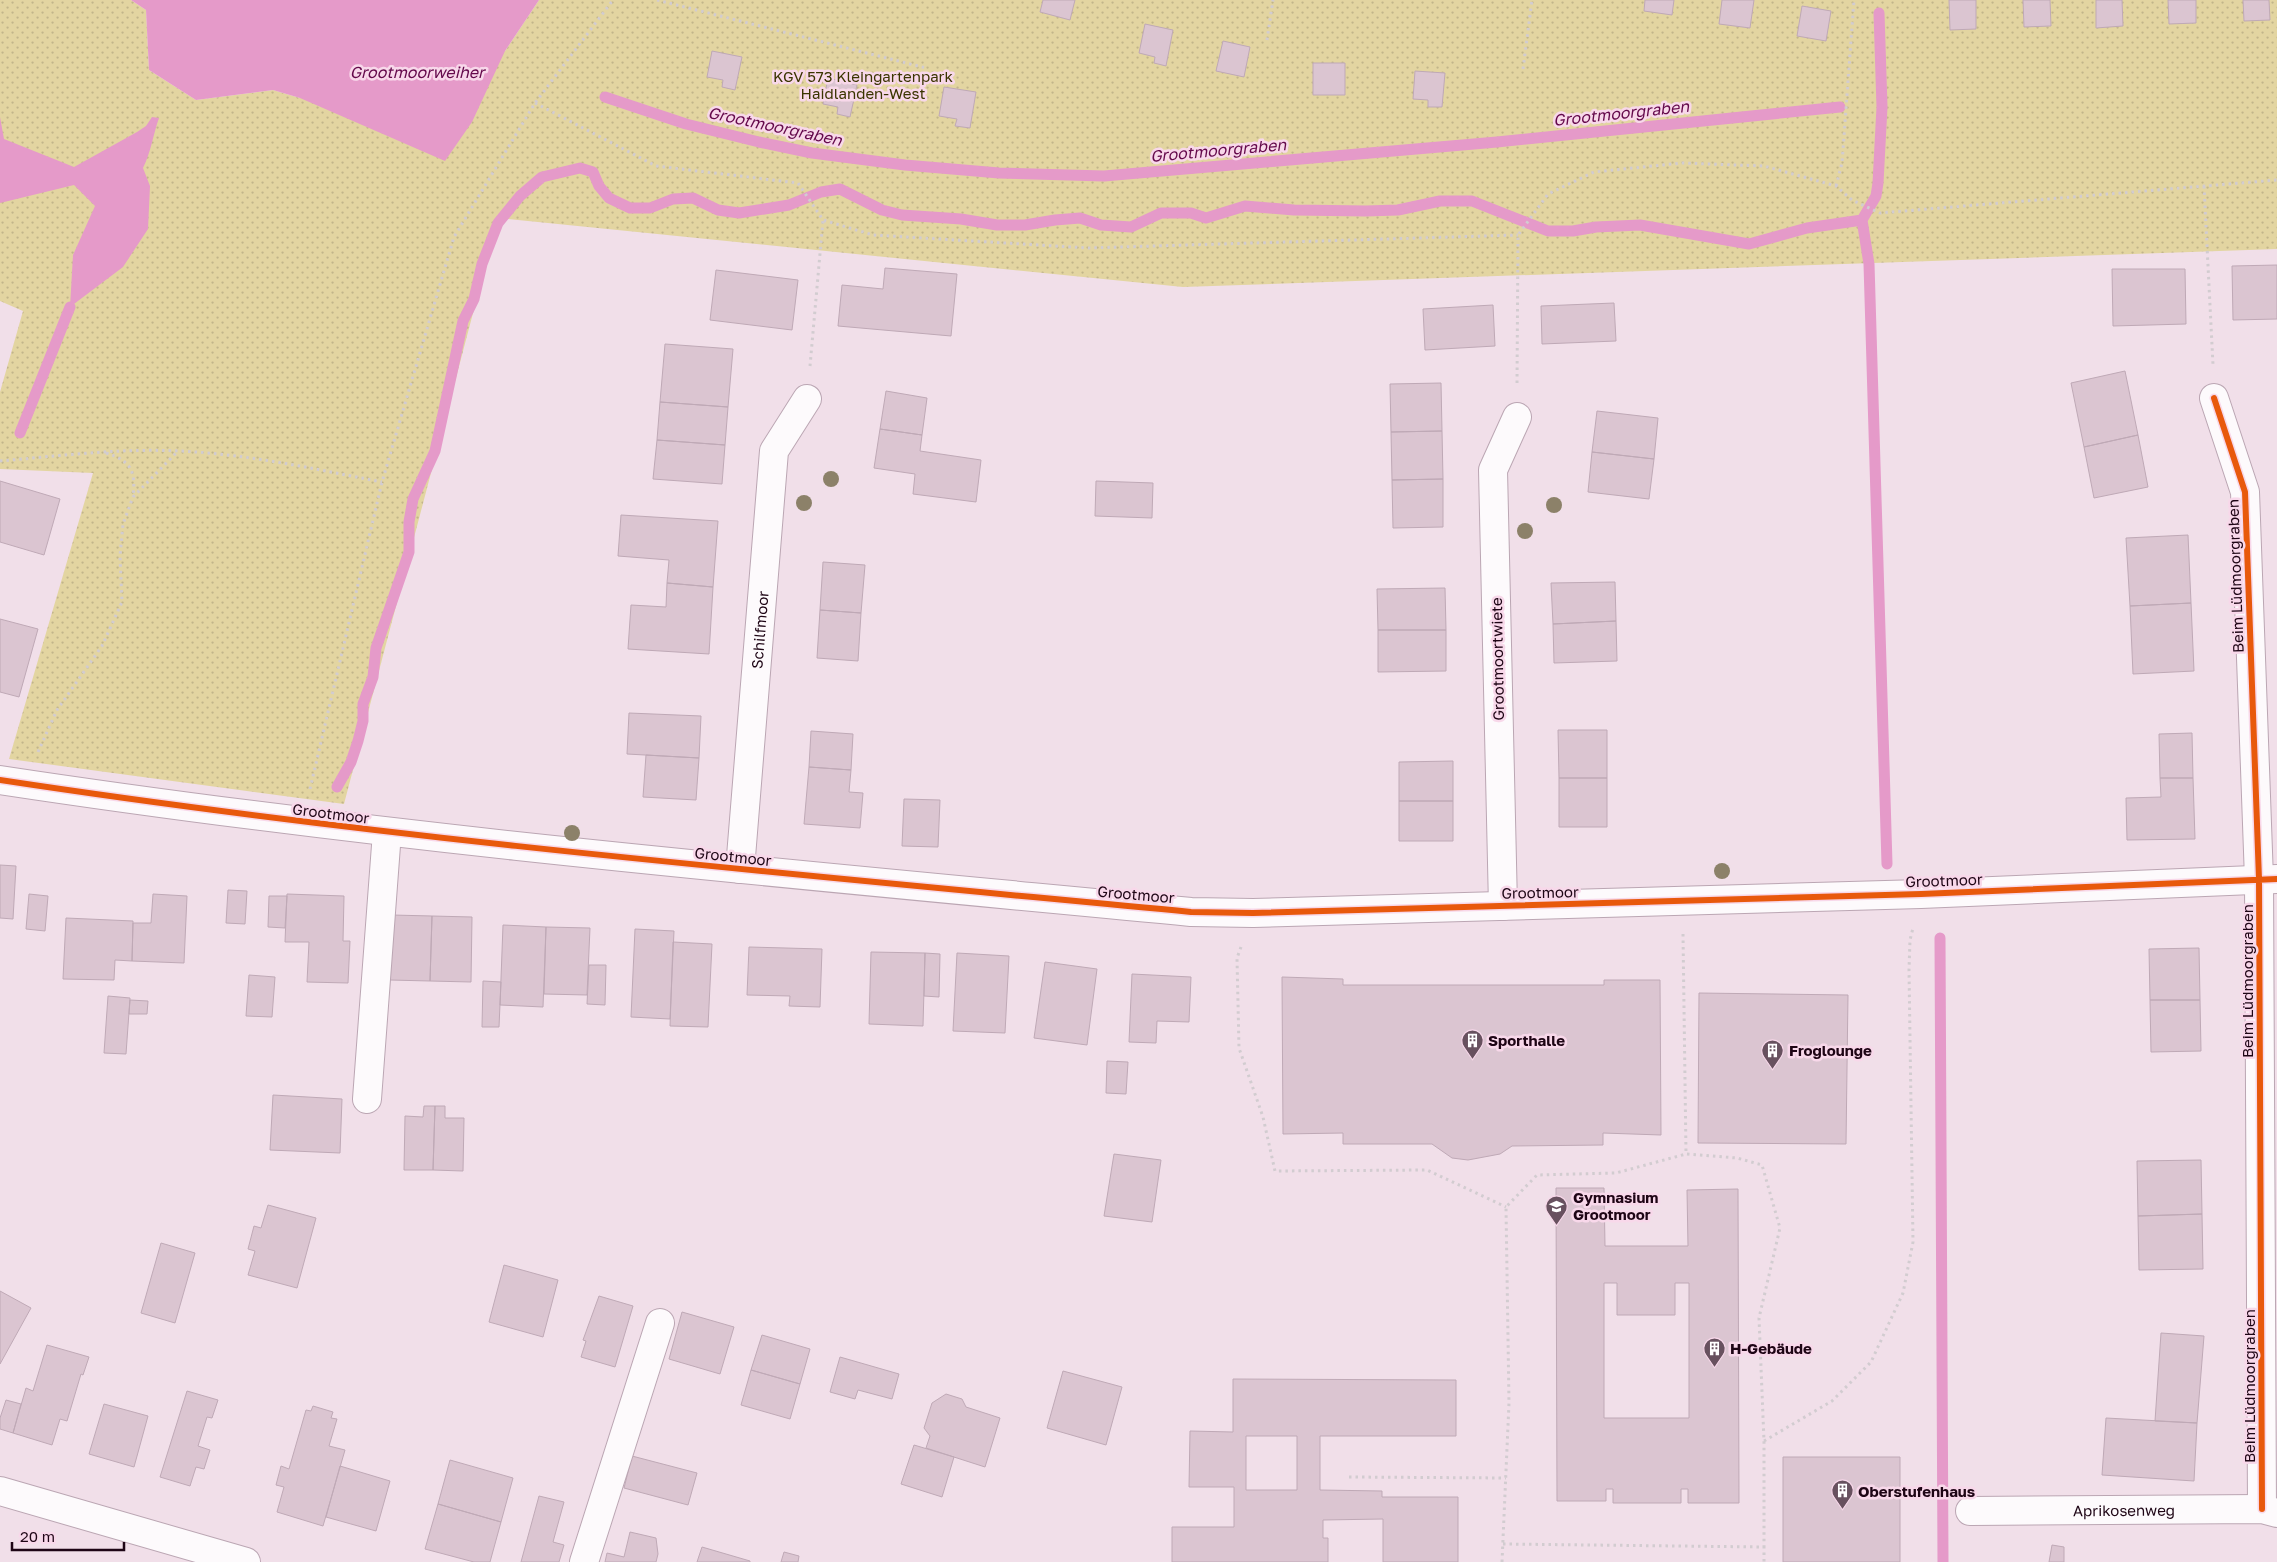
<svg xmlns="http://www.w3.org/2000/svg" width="2277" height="1562" font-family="'Golos Text',sans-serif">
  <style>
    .park { fill: url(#park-dots) }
    .water { fill: #e59ac9 }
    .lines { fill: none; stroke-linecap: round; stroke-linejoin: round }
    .stream { stroke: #e59ac9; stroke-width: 11 }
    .building { fill: #dbc5d1; stroke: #bfa9b6; fill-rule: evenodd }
    .minor-casing { stroke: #bba6b3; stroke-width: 30 }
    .path { stroke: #d2ccd0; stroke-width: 3; stroke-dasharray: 2.5 4; stroke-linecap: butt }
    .minor { stroke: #fdfafc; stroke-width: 28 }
    .cycleway-casing { stroke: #f8d8ea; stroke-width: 9 }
    .cycleway { stroke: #e8590c; stroke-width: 6 }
    .tree { fill: #8c8169 }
    .labels { text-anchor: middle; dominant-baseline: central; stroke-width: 5; stroke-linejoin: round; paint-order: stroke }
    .park-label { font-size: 15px; fill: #3a3400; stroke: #f8d8ea }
    .street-label { font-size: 15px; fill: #1e0515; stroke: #f8d8ea }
    .poi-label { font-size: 15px; font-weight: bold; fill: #1e0515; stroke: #f8d8ea; text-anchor: start }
    .water-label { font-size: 16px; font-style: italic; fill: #64094b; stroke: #f8d8ea }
  </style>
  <defs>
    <pattern id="park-dots" width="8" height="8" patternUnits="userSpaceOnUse" patternTransform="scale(1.25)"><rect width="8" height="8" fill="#e3d5a1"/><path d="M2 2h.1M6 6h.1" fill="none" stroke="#c2b58a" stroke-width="1.8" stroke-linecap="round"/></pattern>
  </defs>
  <rect width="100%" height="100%" fill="#f1dfe9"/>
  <path class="park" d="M0 0H131L146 10 149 70 196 100 273 90 300 98 505 51 539 0H2277V249L1183 287 498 218 344 804 9 759 93 473 0 469V392L23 311 0 301Z"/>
  <path class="water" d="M131 0H539L505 51 472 122 445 161 300 98 273 90 196 100 149 70 146 10Z
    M0 117 4 139 74 167 137 132 146 126 152 117 159 118C153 135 151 152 143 168L150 186 148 229 123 267 70 307 73 255 95 206 74 185 0 203Z"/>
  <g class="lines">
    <path class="stream" d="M1879 13 1882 107 1878 183 1876 196 1862 220 1869 264 1887 864
      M605 97 686 124 759 142 812 153 905 165 999 173 1104 176 1497 142 1840 107
      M20 433 70 307
      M337 787 351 762 358 741 363 721V704L373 677 376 648 409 552V522L413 499 435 451 463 321 474 299 482 264 498 223 520 196 542 177 580 168 593 172 599 186 609 198 630 208H650L673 199 693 198 718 210 739 213 789 205 821 192 840 189 882 210 902 215 961 219 997 225H1025L1055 220 1080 218 1101 225 1131 227 1161 213H1191L1206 218 1245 206 1294 210 1366 211 1398 210 1440 201H1472L1548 231H1573L1596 227 1640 225 1749 244 1807 228 1862 220
      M1940 938 1943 1562"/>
  </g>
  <path class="building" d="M1043 0H1075L1070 20 1040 12Z
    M1645 0H1674L1672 15 1644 11Z
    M1722 0H1754L1750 28 1719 24Z
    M1949 0H1976V29L1950 30Z
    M2023 0H2050L2051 26 2024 27Z
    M2096 0H2122L2123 26 2096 28Z
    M2168 0H2196V23L2169 24Z
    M2243 0H2269L2270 20 2244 21Z
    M1802 6 1831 11 1826 41 1797 36Z
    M1145 24 1173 30 1166 66 1154 63 1155 57 1139 53Z
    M1223 41 1250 47 1244 77 1216 71Z
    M712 51 742 57 735 90 722 87 723 80 707 77Z
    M1313 63H1345V95H1313Z
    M1415 71 1445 73 1442 107H1428V100L1413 99Z
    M828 78 857 85 850 117 837 114 838 107 823 104Z
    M944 87 976 92 970 128 955 126 957 119 939 116Z
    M2277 265V319L2233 320 2232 266Z
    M885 268 957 274 951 336 838 326 842 285 883 289Z
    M2112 269H2185L2186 324 2113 326Z
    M716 270 798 280 792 330 710 320Z
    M1614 303 1616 341 1542 344 1541 306Z
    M1493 305 1495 346 1425 350 1423 309Z
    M665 344 733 349 728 407 660 402Z
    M2125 371 2138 435 2084 447 2071 383Z
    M1441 383 1442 431 1391 432 1390 384Z
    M886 391 927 398 922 435 880 429Z
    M660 402 728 407 725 445 657 440Z
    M1597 411 1658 418 1654 459 1592 452Z
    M880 429 922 435 920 451 981 460 976 502 913 494 915 474 874 468Z
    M1442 431 1443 479 1392 480 1391 432Z
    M2138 435 2148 487 2094 498 2084 447Z
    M657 440 725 445 722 484 653 479Z
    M1592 452 1654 459 1649 499 1588 492Z
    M1443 479V527L1393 528 1392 480Z
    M0 481 60 499 44 555 0 542Z
    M1096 481 1153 483 1152 518 1095 516Z
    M621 515 718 521 713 587 667 583 669 560 618 556Z
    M2188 535 2191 603 2130 606 2126 538Z
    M823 562 865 565 861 613 820 610Z
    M1615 582 1616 621 1553 624 1551 583Z
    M667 583 713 587 709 654 628 649 631 605 666 607Z
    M1445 588 1446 630H1378L1377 589Z
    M2191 603 2194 671 2133 674 2130 606Z
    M820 610 861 613 858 661 817 658Z
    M0 619 38 629 19 697 0 692Z
    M1616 621 1617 661 1554 663 1553 624Z
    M1378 630H1446V671L1378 672Z
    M629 713 701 716 699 758 627 754Z
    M1558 730H1607V778H1559Z
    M811 731 853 734 851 770 809 767Z
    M2192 733 2193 778H2160L2159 734Z
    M646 755 699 758 696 800 643 797Z
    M1453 761V801H1399V762Z
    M809 767 851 770 849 792 863 793 860 828 804 824Z
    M1559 778H1607V827H1559Z
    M2160 778H2193L2195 839 2127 840 2126 798 2161 797Z
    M904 799 940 800 938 847 902 846Z
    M1399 801H1453V841H1399Z
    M0 865 16 866 13 919 0 918Z
    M228 890 247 891 245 924 226 923Z
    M29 894 48 896 45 931 26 929Z
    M153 894 187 896 184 963 132 961 133 923H151Z
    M287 894 344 896 343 941H350L348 983 307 982 309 942H285Z
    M269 896H287L285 928 268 927Z
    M392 915 432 916 430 981 390 980Z
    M432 916 472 917 471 982 430 981Z
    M66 918 133 921 132 961 115 960 114 980 63 979Z
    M503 925 546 927 543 1007 500 1005Z
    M546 927 590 928 587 995 544 994Z
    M635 929 674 931 670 1019 631 1017Z
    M673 942 712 944 708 1027 670 1026Z
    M749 947 822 949 820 1007 789 1006 790 996 747 995Z
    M2199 948 2200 1000H2150L2149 949Z
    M871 952 925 953 923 1026 869 1024Z
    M925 953 940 954 939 997 924 996Z
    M957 953 1009 956 1005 1033 953 1031Z
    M1045 962 1097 969 1087 1045 1034 1038Z
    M589 965H606L605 1005 587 1004Z
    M1132 974 1191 977 1189 1022 1157 1021 1156 1043 1129 1042Z
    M249 975 275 977 272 1017 246 1016Z
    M1282 977 1343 979V985H1604V980H1660L1661 1135 1603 1133V1145L1512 1146 1500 1154 1468 1160 1452 1158 1432 1144H1343V1133L1283 1134Z
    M483 981 501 982 499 1027H482Z
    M1699 993 1848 995 1846 1144 1698 1143Z
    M108 996 130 998 126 1054 104 1053Z
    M130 1000 148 1001 147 1014H129Z
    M2150 1000H2200L2201 1051 2151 1052Z
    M1107 1061 1128 1062 1126 1094 1106 1093Z
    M273 1095 342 1099 340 1153 270 1150Z
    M424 1106H435L433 1170H404L405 1116 423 1117Z
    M435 1106H445V1118H464L463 1171 433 1170Z
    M1114 1154 1161 1160 1152 1222 1104 1216Z
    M2201 1160 2202 1214 2138 1216 2137 1161Z
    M1556 1188H1604L1605 1246H1688L1687 1190 1738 1189 1739 1503H1688V1489H1681V1503H1613V1489H1606V1501H1557ZM1604 1283H1617V1315H1675V1283H1689V1418H1604Z
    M268 1205 316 1218 297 1288 248 1275 255 1251 248 1249 254 1226 261 1228Z
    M2202 1214 2203 1269 2139 1270 2138 1216Z
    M161 1243 195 1253 175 1323 141 1313Z
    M504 1265 558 1280 543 1337 489 1322Z
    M0 1291 31 1308 0 1364Z
    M599 1296 633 1306 615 1367 581 1357 586 1341 583 1340Z
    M682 1312 734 1327 720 1374 669 1359Z
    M2161 1333 2204 1336 2197 1423 2155 1421Z
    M762 1335 810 1349 800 1384 751 1370Z
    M47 1345 89 1357 83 1375 81 1374 67 1421 60 1419 52 1445 13 1433 26 1388 33 1391Z
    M840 1357 899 1374 892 1399 858 1390 855 1399 830 1392Z
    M751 1370 800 1384 790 1419 741 1405Z
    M1063 1371 1122 1387 1106 1445 1047 1428Z
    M1233 1379 1456 1380V1436H1320V1490L1382 1491V1497H1458V1562H1383V1519L1323 1520V1538H1328V1562H1172V1527H1234V1487H1189L1190 1431 1233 1432ZM1246 1436H1297V1490H1246Z
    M187 1391 218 1400 212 1418 207 1417 198 1446 210 1450 204 1469 196 1467 190 1486 160 1477Z
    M946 1394 962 1399 966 1407 1000 1418 985 1467 926 1448 930 1436 924 1428 932 1403Z
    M6 1400 21 1404 13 1433 0 1429V1418Z
    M104 1404 148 1416 134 1467 89 1454Z
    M313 1406 333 1412 331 1418 337 1419 329 1446 345 1450 323 1526 277 1512 284 1487 276 1485 281 1466 289 1469 306 1410 311 1411Z
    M2106 1418 2197 1423 2194 1481 2102 1475Z
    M914 1445 954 1457 942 1497 901 1484Z
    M632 1456 697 1473 688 1505 624 1488Z
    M1783 1457H1900V1562H1783Z
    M450 1460 513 1478 501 1522 438 1504Z
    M340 1466 390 1481 376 1531 326 1517Z
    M539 1496 564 1502 553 1542 564 1545 559 1562H521Z
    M438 1504 501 1522 490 1562H474L425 1549Z
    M630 1532 656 1538 658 1554 656 1562H605L607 1553 624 1557Z
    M2052 1545 2064 1547V1562H2049Z
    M702 1547 750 1561V1562H697Z
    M784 1552 799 1556 798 1562H781Z"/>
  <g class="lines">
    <defs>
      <g id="minor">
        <path d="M2214 398 2245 492 2259 879 2262 1509"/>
        <path d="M0 780C395 840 793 874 1191 912L1253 913 1921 894 2277 879"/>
        <path id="s1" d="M740 869 774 451 807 399"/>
        <path d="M1503 906 1493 470 1517 417"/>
        <path d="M367 1099 387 832"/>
        <path d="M0 1491 246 1562"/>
        <path id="s2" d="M1970 1511 2262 1509 2277 1513"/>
        <path d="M584 1562 660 1323"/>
      </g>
    </defs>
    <use href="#minor" class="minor-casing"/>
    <path class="path" d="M657 0 926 68
      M1267 40 1273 0
      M1523 69 1532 0
      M535 103 656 166 798 183 823 220 873 235 1088 248 1518 235
      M1836 186 1842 163 1854 0
      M2204 186 2213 365
      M810 366 823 220
      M1517 383 1518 235 1548 194 1594 172 1682 163 1764 166 1836 186 1852 200 1880 213 2277 180
      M106 453C131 461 136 471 133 496
      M0 461C59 456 119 448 179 451 247 454 315 469 382 482
      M38 752 57 710 102 646 122 602 120 556 123 524 133 497 178 451
      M310 789 382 482 454 237 535 103 613 0
      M1683 934 1686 1154 1737 1158 1762 1165 1780 1228 1759 1318 1764 1441V1547
      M1241 947 1237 958 1239 1048 1263 1117 1275 1171 1427 1170 1506 1207
      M1764 1441 1832 1401 1871 1362 1903 1293 1913 1242 1909 970 1910 940 1913 928
      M1349 1477 1506 1478
      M1503 1544 1764 1547V1562
      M1502 1562 1509 1403 1506 1207 1537 1175 1616 1173 1686 1154"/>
    <use href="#minor" class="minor"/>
    <defs>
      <path id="cycleway" d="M2214 398 2245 492 2259 879 2262 1509
        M0 780C395 840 793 874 1191 912L1253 913 1921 894 2277 879"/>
    </defs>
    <use href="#cycleway" class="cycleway-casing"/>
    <use href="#cycleway" class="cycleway"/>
  </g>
  <g class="tree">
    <circle cx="831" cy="479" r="8"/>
    <circle cx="804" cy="503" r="8"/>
    <circle cx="1554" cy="505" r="8"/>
    <circle cx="1525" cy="531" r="8"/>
    <circle cx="572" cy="833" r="8"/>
    <circle cx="1722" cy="871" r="8"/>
  </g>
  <defs>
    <symbol id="building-pin" viewBox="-11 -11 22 30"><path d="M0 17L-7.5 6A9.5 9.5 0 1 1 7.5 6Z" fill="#68515f" stroke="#f8d8ea"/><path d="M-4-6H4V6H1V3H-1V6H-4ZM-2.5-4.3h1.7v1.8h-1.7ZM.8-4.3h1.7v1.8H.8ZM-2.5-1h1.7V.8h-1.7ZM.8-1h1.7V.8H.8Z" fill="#fff"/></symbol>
    <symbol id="school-pin" viewBox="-11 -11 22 30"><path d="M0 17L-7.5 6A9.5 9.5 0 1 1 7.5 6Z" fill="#68515f" stroke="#f8d8ea"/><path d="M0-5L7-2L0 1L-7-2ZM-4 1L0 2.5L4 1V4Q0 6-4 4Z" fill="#fff"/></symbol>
  </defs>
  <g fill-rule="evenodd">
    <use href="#building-pin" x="1460" y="1028" width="25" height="34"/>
    <use href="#building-pin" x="1760" y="1038" width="25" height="34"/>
    <use href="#school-pin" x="1544" y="1194" width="25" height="34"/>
    <use href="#building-pin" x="1702" y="1336" width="25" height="34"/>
    <use href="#building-pin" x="1830" y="1478" width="25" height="34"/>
  </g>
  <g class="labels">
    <g class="park-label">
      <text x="863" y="76">KGV 573 Kleingartenpark<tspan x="863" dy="17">Haidlanden-West</tspan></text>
    </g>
    <g class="street-label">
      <text transform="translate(2235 576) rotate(-92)">Beim Lüdmoorgraben</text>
      <text stroke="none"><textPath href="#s1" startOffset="240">Schilfmoor</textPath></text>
      <text transform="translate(1497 659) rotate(-91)">Grootmoortwiete</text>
      <text transform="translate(331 813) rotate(7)">Grootmoor</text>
      <text transform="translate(733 856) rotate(6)">Grootmoor</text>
      <text transform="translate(1944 880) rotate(-2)">Grootmoor</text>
      <text transform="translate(1540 892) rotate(-1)">Grootmoor</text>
      <text transform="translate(1136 894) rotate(5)">Grootmoor</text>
      <text transform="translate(2247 981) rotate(-90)">Beim Lüdmoorgraben</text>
      <text transform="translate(2249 1386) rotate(-90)">Beim Lüdmoorgraben</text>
      <text stroke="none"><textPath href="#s2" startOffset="154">Aprikosenweg</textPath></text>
    </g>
    <g class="poi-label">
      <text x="1488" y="1040">Sporthalle</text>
      <text x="1789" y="1050">Froglounge</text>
      <text x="1573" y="1197">Gymnasium<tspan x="1573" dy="17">Grootmoor</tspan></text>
      <text x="1730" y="1348">H-Gebäude</text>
      <text x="1858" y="1491">Oberstufenhaus</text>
    </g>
    <g class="water-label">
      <text x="417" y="72">Grootmoorweiher</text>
      <text transform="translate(1621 113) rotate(-6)">Grootmoorgraben</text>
      <text transform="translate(775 126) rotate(12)">Grootmoorgraben</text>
      <text transform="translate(1218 150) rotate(-5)">Grootmoorgraben</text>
    </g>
  </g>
  <path d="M12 1542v8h112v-8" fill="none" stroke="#1e0515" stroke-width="2.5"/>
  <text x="20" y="1542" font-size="15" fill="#1e0515" stroke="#f8d8ea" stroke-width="4" paint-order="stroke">20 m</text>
</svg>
